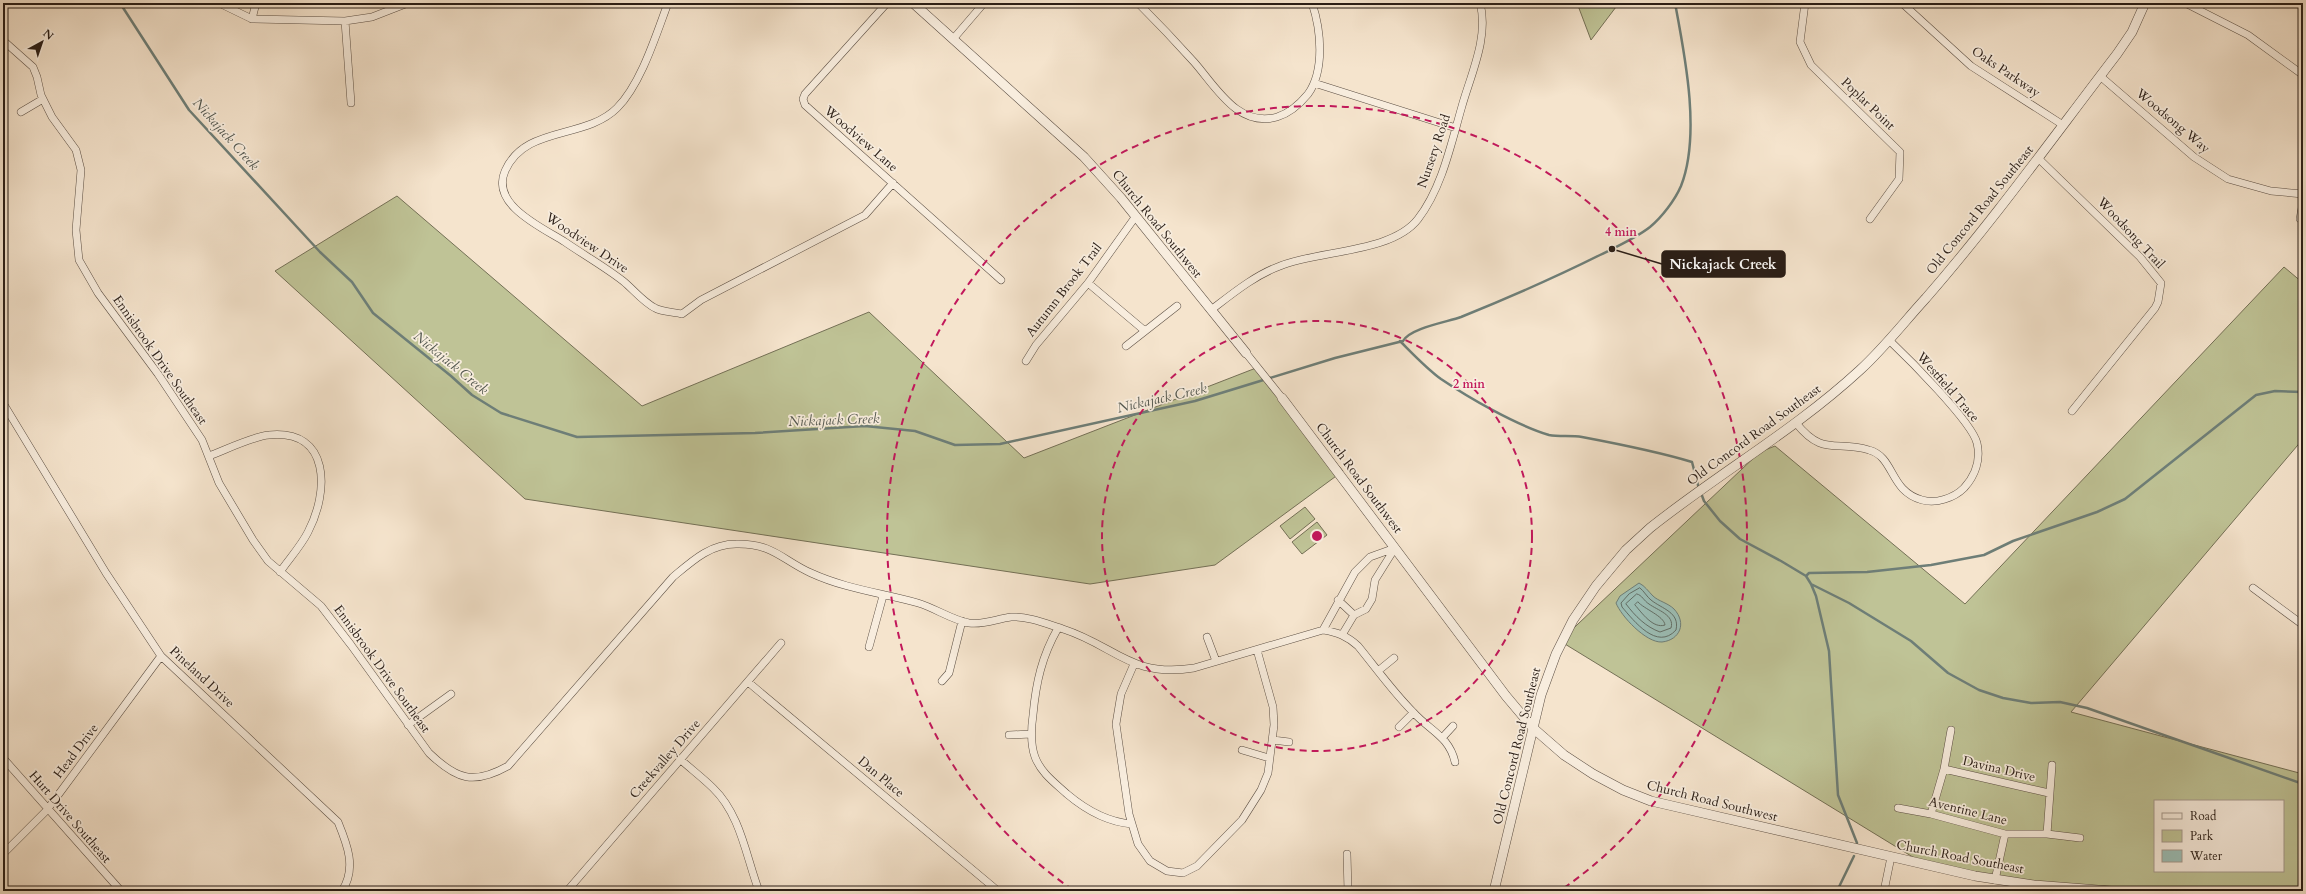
<svg xmlns="http://www.w3.org/2000/svg" width="2306" height="894" font-family="Cardo,serif">
  <style>
    .green { fill: #bfc396; stroke: #747056; fill-rule: evenodd }
    .water { fill: #9cbfb7; stroke: #6e7e77 }
    .lines { fill: none; stroke-linecap: round; stroke-linejoin: round }
    .shore { stroke: #626e66; stroke-width: 1 }
    .stream { stroke: #6e7e77; stroke-width: 2.5 }
    .minor-casing { stroke: #5c4f44; stroke-width: 8 }
    .tertiary-casing { stroke: #5c4f44; stroke-width: 10 }
    .minor { stroke: #f8edde; stroke-width: 7 }
    .tertiary { stroke: #f8edde; stroke-width: 9 }
    .ring { fill: none; stroke: #c2185b; stroke-width: 2; stroke-dasharray: 7 5 }
    .labels { text-anchor: middle; dominant-baseline: central; stroke-width: 3.5; stroke-linejoin: round; paint-order: stroke }
    .street-label { font-size: 13px; fill: #291d16; stroke: #f8edde }
    .water-label { font-size: 14px; font-style: italic; fill: #51564e; stroke: #f8edde }
    .centre { fill: #c2185b; stroke: #f8edde; stroke-width: 2 }
    .ring-label { font-size: 12px; text-anchor: middle; font-weight: bold; fill: #c2185b; stroke: #f8edde; stroke-width: 3.5; stroke-linejoin: round; paint-order: stroke }
    .leader { fill: none; stroke: #291d16; stroke-width: 1.5 }
    .callout-dot { fill: #291d16; stroke: #f8edde; stroke-width: 1.5 }
    .callout { fill: #291d16; stroke: #291d16; stroke-width: 1.5 }
    .callout-label { font-size: 14px; text-anchor: middle; font-weight: bold; fill: #fff }
  </style>
  <rect width="100%" height="100%" fill="#f5e4cd"/>
  <filter id="stains"><feTurbulence type="fractalNoise" baseFrequency=".005" numOctaves="4"/><feColorMatrix values="0 0 0 0 .2 0 0 0 0 .09 0 0 0 0 .02 0 0 0 .5 -.17"/></filter>
  <radialGradient id="worn" r=".72"><stop offset=".6" stop-color="#630" stop-opacity="0"/><stop offset="1" stop-color="#630" stop-opacity=".3"/></radialGradient>
  <path class="green" d="M1577 3H1619L1591 40Z
    M397 196 642 406 869 312 1024 458 1256 368 1343 471 1215 565 1090 584 525 499 275 271Z
    M2284 267 2303 283V439L2071 712 2303 774V891H2100L2034 885 1916 859 1560 641 1760 452 1775 446 1965 604ZM2155 801H2283V871H2155Z
    M1305 507 1315 519 1290 539 1280 526Z
    M1317 522 1327 535 1302 554 1292 542Z"/>
  <path class="water" d="M1639 583C1645 586 1648 591 1653 596 1658 601 1668 603 1674 609 1687 623 1680 640 1662 642 1646 643 1621 616 1616 603L1620 596Z"/>
  <g class="lines">
    <path class="shore" d="M1640 588C1644 591 1647 597 1651 600 1662 609 1680 612 1676 630 1657 651 1634 621 1622 607L1621 603 1629 594Z
      M1637 594C1642 595 1644 601 1649 604 1657 610 1675 615 1671 628L1660 632C1646 627 1635 616 1626 604Z
      M1638 602C1644 609 1664 616 1665 625 1653 629 1642 613 1635 605Z"/>
    <path class="stream" d="M120 3 189 110 320 252 352 282 373 313 451 376 472 395 501 413 577 437 755 433 865 426 915 431 955 445 1000 444 1195 401 1335 358 1403 341C1410 328 1447 322 1461 317 1508 298 1554 278 1600 255 1616 247 1636 238 1650 227 1662 217 1675 200 1681 186 1701 135 1685 56 1675 3
      M1400 341C1413 354 1426 368 1441 379 1469 398 1516 425 1549 435 1559 437 1572 435 1582 437 1619 444 1656 451 1692 462L1699 489
      M1701 493 1704 501 1720 521 1740 539 1781 561 1806 576 1811 584 1816 596 1829 651 1838 795 1857 843
      M1806 576 1809 573 1867 572 1931 565 1984 555 2013 541 2097 512 2125 499 2256 395 2275 391 2303 392
      M1811 584 1849 603 1911 641 1948 673 1979 690 2003 698 2031 703 2060 702 2087 708 2303 784
      M1837 891 1854 856"/>
    <defs>
      <path id="minor" d="M219 3 252 19 345 21 372 17 408 3
        M668 3C656 35 641 84 617 108 585 140 525 125 505 171 490 205 543 228 565 242 584 255 605 267 623 281 633 289 643 302 655 308 662 312 674 312 682 314L701 300 865 215 893 183
        M887 3 805 94 803 99 805 105 1001 280
        M1138 3C1157 22 1176 42 1194 62 1216 87 1238 128 1277 117 1290 113 1299 105 1308 94 1325 70 1321 30 1312 3
        M1805 3 1800 42 1811 65 1900 152 1899 179 1870 219
        M1902 3 1971 66 2063 125
        M2185 3 2248 35 2303 75
        M252 19 256 3
        M345 21 351 103
        M954 38 984 3
        M3 42 6 43 33 67 37 77 41 95 52 117 76 150 81 170 76 230 79 260 98 293 158 374 202 440 219 483 253 540 268 561 321 606 351 645 429 753C457 780 474 785 508 766L673 577C692 561 710 544 736 544 773 543 782 560 811 573 846 589 882 593 918 603 935 608 952 620 969 623 984 625 996 619 1011 617 1028 616 1047 624 1063 629 1116 646 1130 678 1194 668L1323 630C1337 632 1347 636 1358 646 1376 668 1393 692 1413 712 1430 731 1449 736 1455 762
        M2100 76 2194 157 2228 179 2271 191 2303 194
        M1314 83 1456 128
        M21 112 43 99
        M2038 158 2140 257 2161 283 2158 302 2155 308 2072 411
        M2303 202 2300 219 2303 221
        M1088 283 1145 331
        M1211 310C1232 294 1255 275 1280 266 1319 250 1392 253 1418 219 1442 188 1451 144 1462 106 1471 74 1489 37 1480 3
        M1126 346 1177 306
        M1246 353 1282 398
        M1026 361 1036 345 1088 283 1136 216
        M3 403 106 573 161 656 338 822C347 844 357 868 342 891
        M1796 423C1823 457 1836 440 1869 450 1895 457 1889 491 1922 500 1936 504 1954 498 1964 488 1975 476 1981 460 1977 443 1972 422 1908 358 1889 340
        M209 456C225 450 254 436 269 435 331 429 329 492 308 532 301 546 289 559 280 572
        M2253 588 2303 625
        M1338 600 1354 615
        M1058 628C1042 656 1036 682 1033 715 1031 729 1030 743 1035 757 1041 773 1055 783 1067 794 1086 810 1107 822 1132 824
        M1323 630 1355 572 1370 557 1395 548
        M1342 635 1354 615 1366 609 1372 599 1375 580 1395 548
        M1207 637 1216 661
        M869 647 883 596
        M1134 664 1121 694 1116 724 1129 814 1138 844 1150 861 1167 871 1183 873 1197 866 1242 820 1261 790 1268 773 1274 725 1273 707 1257 650
        M1378 671 1394 658
        M942 681 949 673 962 621
        M748 682 998 891
        M408 725 451 694
        M1399 727 1413 713
        M1009 735 1031 734
        M1442 738 1453 726
        M1273 740 1289 742
        M1242 750 1269 758
        M3 758 121 891
        M681 760C691 769 703 778 713 788 741 815 746 857 759 891
        M1944 769 2049 793
        M1898 808 1931 814 2005 834H2047L2080 838
        M1931 814 1944 769 1951 730
        M2047 834 2052 765
        M3 854 47 810 161 656
        M1347 854 1348 891
        M1995 880 2005 834
        M567 891 781 643
        M1884 891 1891 857"/>
      <path id="tertiary" d="M913 3 1084 157 1121 198 1246 353
        M1282 398 1506 696 1533 728 1564 755 1593 774 1623 790 1651 801 1975 876 2034 885 2111 891
        M1494 891 1541 695 1556 654 1573 620 1596 586 1626 550 1650 528C1719 473 1795 430 1860 370 1884 348 1904 322 1926 298 1994 220 2054 136 2117 54L2132 32 2145 3"/>
    </defs>
    <use href="#minor" class="minor-casing"/>
    <use href="#tertiary" class="tertiary-casing"/>
    <use href="#minor" class="minor"/>
    <use href="#tertiary" class="tertiary"/>
  </g>
  <g class="ring">
    <circle cx="1317" cy="536" r="215"/>
    <path d="M1073 890A430 430 0 1 1 1561 890"/>
  </g>
  <g class="labels">
    <g class="street-label">
      <text transform="translate(2006 72) rotate(34)">Oaks Parkway</text>
      <text transform="translate(1868 104) rotate(44)">Poplar Point</text>
      <text transform="translate(2173 121) rotate(40)">Woodsong Way</text>
      <text transform="translate(861 139) rotate(41)">Woodview Lane</text>
      <text transform="translate(1434 151) rotate(-71)">Nursery Road</text>
      <text transform="translate(1980 210) rotate(-51)">Old Concord Road Southeast</text>
      <text transform="translate(1157 224) rotate(51)">Church Road Southwest</text>
      <text transform="translate(2131 233) rotate(47)">Woodsong Trail</text>
      <text transform="translate(587 243) rotate(34)">Woodview Drive</text>
      <text transform="translate(1064 290) rotate(-52)">Autumn Brook Trail</text>
      <text transform="translate(160 360) rotate(55)">Ennisbrook Drive Southeast</text>
      <text transform="translate(1948 387) rotate(49)">Westfield Trace</text>
      <text transform="translate(1754 435) rotate(-36)">Old Concord Road Southeast</text>
      <text transform="translate(1359 478) rotate(53)">Church Road Southwest</text>
      <text transform="translate(382 669) rotate(54)">Ennisbrook Drive Southeast</text>
      <text transform="translate(202 677) rotate(43)">Pineland Drive</text>
      <text transform="translate(1517 746) rotate(-76)">Old Concord Road Southeast</text>
      <text transform="translate(76 751) rotate(-53)">Head Drive</text>
      <text transform="translate(665 759) rotate(-49)">Creekvalley Drive</text>
      <text transform="translate(1999 769) rotate(13)">Davina Drive</text>
      <text transform="translate(881 777) rotate(40)">Dan Place</text>
      <text transform="translate(1712 801) rotate(14)">Church Road Southwest</text>
      <text transform="translate(1968 811) rotate(14)">Aventine Lane</text>
      <text transform="translate(70 817) rotate(49)">Hurt Drive Southeast</text>
      <text transform="translate(1960 857) rotate(11)">Church Road Southeast</text>
    </g>
    <g class="water-label">
      <text transform="translate(226 134) rotate(48)">Nickajack Creek</text>
      <text transform="translate(451 363) rotate(39)">Nickajack Creek</text>
      <text transform="translate(1162 398) rotate(-13)">Nickajack Creek</text>
      <text transform="translate(834 420) rotate(-2)">Nickajack Creek</text>
    </g>
  </g>
  <circle cx="1317" cy="536" r="6" class="centre"/>
  <g class="ring-label">
    <text x="1621" y="236">4 min</text>
    <text x="1469" y="388">2 min</text>
  </g>
  <path class="leader" d="M1612 249L1662 264"/>
  <circle class="callout-dot" cx="1612" cy="249" r="4"/>
  <rect class="callout" x="1662" y="251" width="123" height="26" rx="4"/>
  <g class="callout-label">
    <text x="1723" y="269">Nickajack Creek</text>
  </g>
  <rect width="2306" height="894" fill="none" stroke="#f5e4cd" stroke-width="16"/>
  <rect x="4" y="4" width="2298" height="886" fill="none" stroke="#291d16" stroke-width="2"/>
  <rect x="8" y="8" width="2290" height="878" fill="none" stroke="#291d16"/>
  <rect x="2154" y="800" width="130" height="72" fill="#f8edde" stroke="#a59a8e"/>
  <rect x="2162" y="813" width="20" height="6" fill="#f8edde" stroke="#a59a8e"/>
  <text x="2190" y="820" font-size="12" fill="#291d16">Road</text>
  <rect x="2162" y="830" width="20" height="12" fill="#bfc396" stroke="#a59a8e"/>
  <text x="2190" y="840" font-size="12" fill="#291d16">Park</text>
  <rect x="2162" y="850" width="20" height="12" fill="#9cbfb7" stroke="#a59a8e"/>
  <text x="2190" y="860" font-size="12" fill="#291d16">Water</text>
  <g transform="translate(42 42) rotate(40)" stroke="#f8edde" stroke-width="3" paint-order="stroke">
  <path d="M0-3L7 15L0 10L-7 15Z" fill="#291d16"/>
  <text y="-6" font-size="11" font-weight="bold" text-anchor="middle" fill="#291d16">N</text>
  </g>
  <rect width="100%" height="100%" filter="url(#stains)"/>
  <rect width="100%" height="100%" fill="url(#worn)"/>
</svg>
